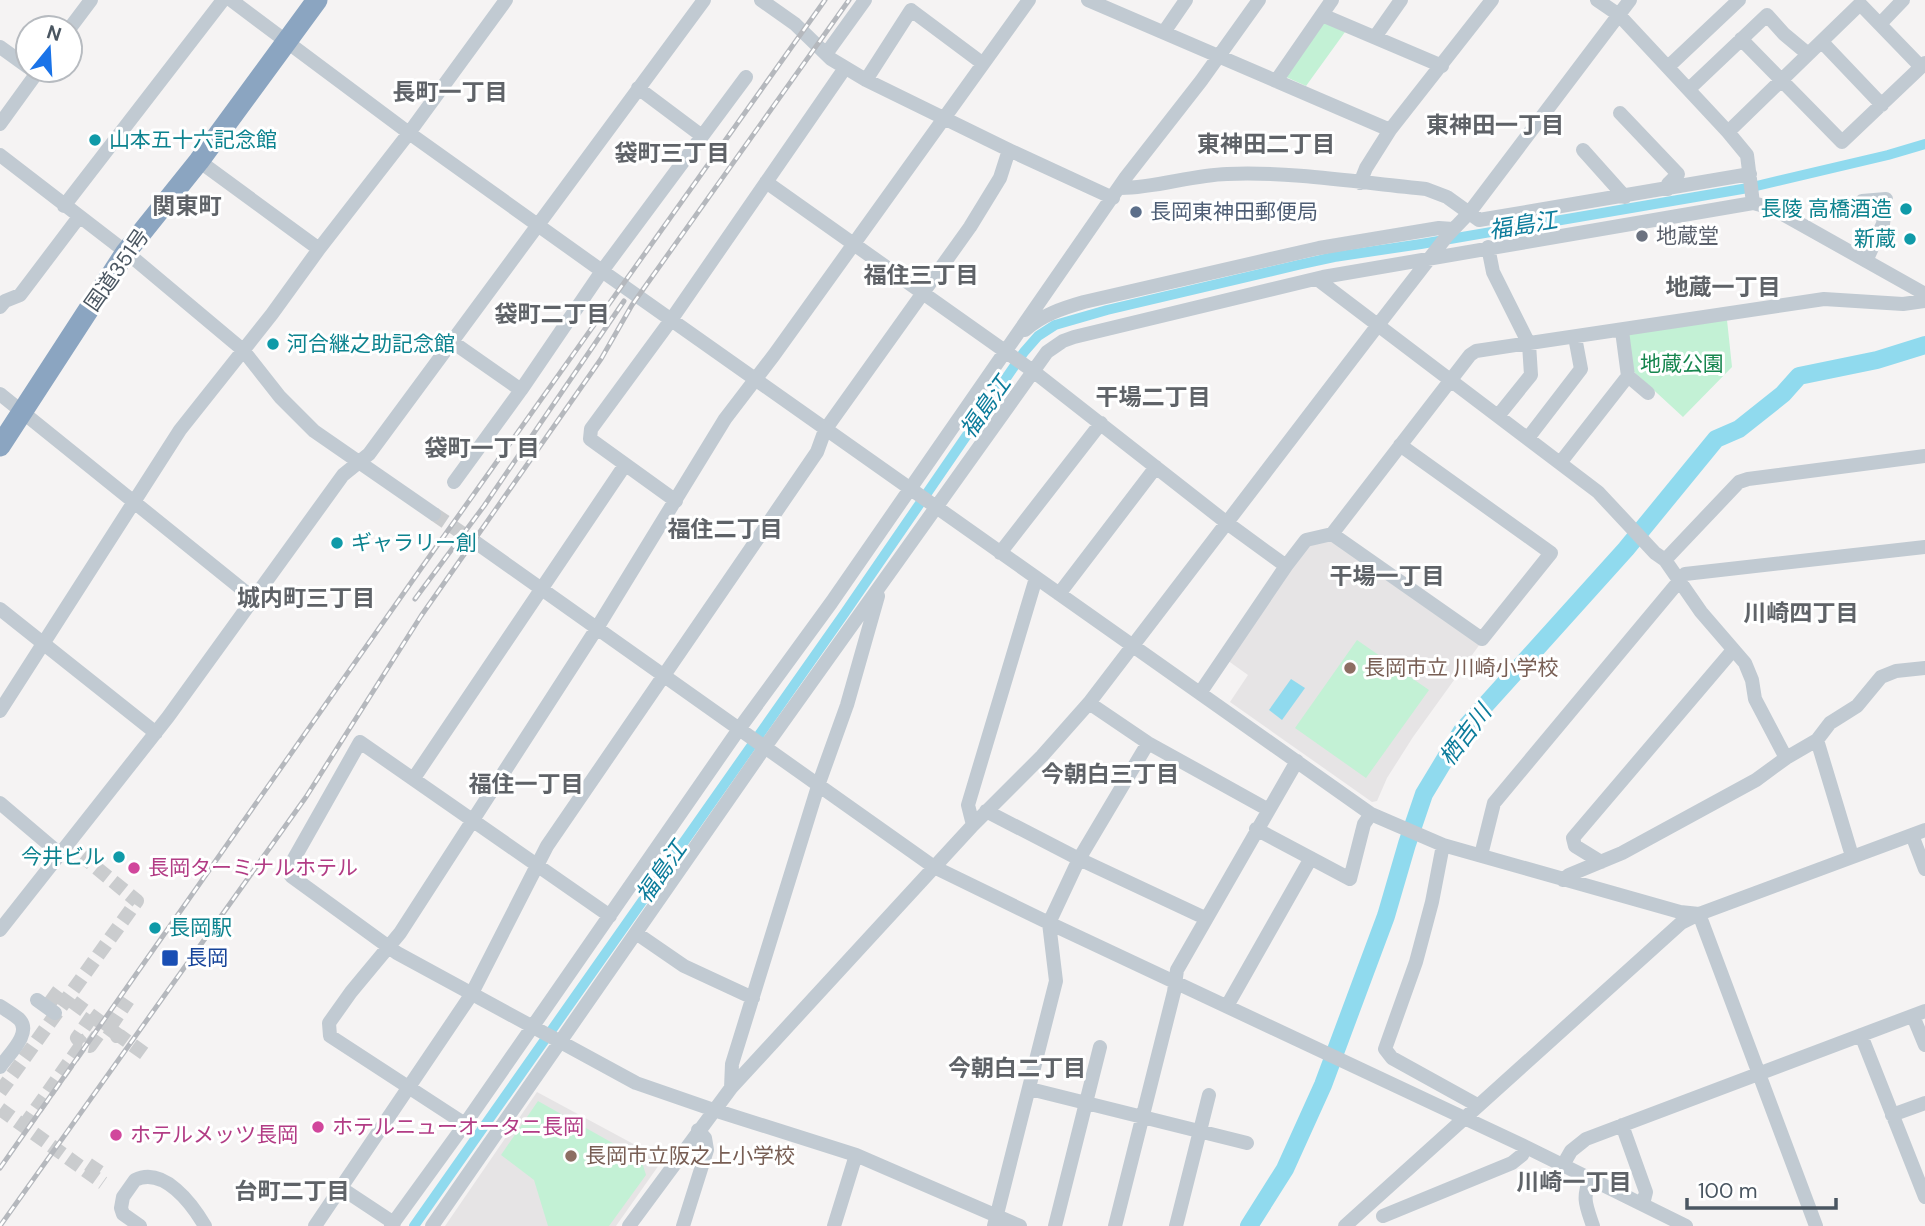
<svg xmlns="http://www.w3.org/2000/svg" width="1925" height="1226" font-family="'DM Sans','Noto Sans JP',sans-serif">
  <style>
    .education { fill: #e6e4e5 }
    .green { fill: #c3f1d5 }
    .water { fill: #90daee }
    .lines { fill: none; stroke-linecap: round; stroke-linejoin: round }
    .canal { stroke: #90daee; stroke-width: 10 }
    .river { stroke: #90daee; stroke-width: 18 }
    .minor-tunnel { stroke: #caccce; stroke-width: 14; stroke-dasharray: 14 7; stroke-linecap: butt }
    .minor { stroke: #c1cad2; stroke-width: 14 }
    .highway { stroke: #8ba5c1; stroke-width: 21 }
    .rail-casing { stroke: #b5b8bd; stroke-width: 5 }
    .rail { stroke: #fff; stroke-width: 2.5; stroke-dasharray: 8; stroke-linecap: butt }
    .culture-dot { fill: #0f9aa8; stroke: #fff; stroke-width: 2.5 }
    .service-dot { fill: #5c6f8a; stroke: #fff; stroke-width: 2.5 }
    .worship-dot { fill: #6b7280; stroke: #fff; stroke-width: 2.5 }
    .education-dot { fill: #8d6e63; stroke: #fff; stroke-width: 2.5 }
    .hotel-dot { fill: #d1479c; stroke: #fff; stroke-width: 2.5 }
    .transit-dot { fill: #1a4fb4; stroke: #fff; stroke-width: 2.5 }
    .labels { text-anchor: middle; dominant-baseline: central; stroke-width: 6; stroke-linejoin: round; paint-order: stroke }
    .culture-label { font-size: 21px; fill: #0d838f; stroke: #fff; text-anchor: start }
    .service-label { font-size: 21px; fill: #4e5e75; stroke: #fff; text-anchor: start }
    .worship-label { font-size: 21px; fill: #5b616d; stroke: #fff; text-anchor: start }
    .street-label { font-size: 21px; fill: #4a5661; stroke: #fff }
    .park-label { font-size: 21px; fill: #17864f; stroke: #fff }
    .education-label { font-size: 21px; fill: #785e54; stroke: #fff; text-anchor: start }
    .hotel-label { font-size: 21px; fill: #b23c85; stroke: #fff; text-anchor: start }
    .transit-label { font-size: 21px; fill: #164399; stroke: #fff; text-anchor: start }
    .neighbourhood-label { font-size: 23px; font-weight: bold; fill: #5f6368; stroke: #fff }
    .water-label { font-size: 23px; font-style: italic; fill: #0c7c9b; stroke: #fff }
  </style>
  <rect width="100%" height="100%" fill="#f5f3f3"/>
  <path class="education" d="M1333 540 1480 644 1413 737 1387 778 1377 801 1372 802 1230 702 1248 675 1227 660 1306 546Z
    M537 1092 639 1147 659 1165 616 1226H445Z"/>
  <path class="green" d="M1323 22 1345 32 1306 86 1286 77Z
    M1727 320 1732 367 1683 417 1632 370 1626 338 1631 333Z
    M1357 640 1429 690 1366 778 1295 728Z
    M538 1101 641 1159 646 1175 609 1226H548L534 1180 501 1155Z"/>
  <path class="water" d="M1291 679 1305 688 1282 720 1269 710Z"/>
  <g class="lines">
    <path class="canal" d="M414 1226 844 614 1024 352 1038 336 1055 325 1107 310 1298 265 1334 257 1421 244 1748 188 1888 155 1925 144"/>
    <path class="river" d="M1249 1226 1285 1169 1323 1085 1386 916 1407 844 1424 794 1462 731 1626 549 1716 439 1739 429 1783 394 1799 376 1877 360 1925 345"/>
    <path class="minor-tunnel" d="M434 514 478 544
      M49 992 64 1003
      M73 1002 118 1035
      M92 1016 77 1038 82 1044 90 1046 105 1025 113 1021
      M110 1027 128 1000
      M116 1034 117 1036H120L145 1054
      M0 1092 137 901 82 856
      M0 1109 103 1183
      M24 1126 82 1044
      M90 1174 98 1162"/>
    <path class="minor" d="M231 0 409 133 602 271 1371 814 1443 845 1680 912 1699 914 1925 830
      M761 0 795 24 831 59 866 80 1009 150 1113 198
      M1088 0 1390 130
      M1597 0 1619 15 1728 132 1747 155 1753 203
      M1322 15 1442 66
      M1880 24 1903 0
      M70 28 91 0
      M1164 32 1186 0
      M1375 37 1401 0
      M1741 39 1842 142 1925 63
      M1822 42 1882 105
      M0 47 28 67
      M826 54 865 0
      M1669 66 1739 0
      M866 80 911 10 982 63
      M1276 81 1332 0
      M638 88 702 136
      M1689 89 1767 15 1784 34 1808 54
      M1620 113 1678 174 1668 184V189
      M0 124 39 70
      M1728 132 1860 4 1921 67
      M1583 150 1625 197
      M0 155 126 252 243 350 280 397 314 431 434 514
      M199 161 319 249
      M766 182 1033 371 1227 523 1286 566
      M1360 183 1366 168 1390 130 1492 0
      M1121 188C1157 188 1191 175 1227 174 1290 171 1363 183 1426 189L1447 197 1479 220 1750 174
      M1862 201 1886 199 1883 224 1866 261
      M64 206 223 0
      M1488 247 1493 272 1529 344 1531 375 1498 416
      M1317 279 1598 492 1655 553 1665 560 1701 612 1745 663 1752 680 1755 699 1786 758
      M0 307 5 301 20 295 79 217
      M1025 330C1042 315 1063 308 1084 302L1319 248 1439 228 1453 229
      M451 341 521 390
      M1628 376 1648 393
      M0 394 253 598
      M1528 438 1581 369 1575 337
      M1560 463 1628 376 1622 331
      M454 482 521 390 602 271 746 77
      M676 501 590 439 591 429 671 320 845 68
      M1332 534 1482 639 1551 553 1400 445
      M478 544 934 867 1049 923 1526 1147 1686 1226
      M1000 553 1101 423
      M1665 560 1739 482 1748 479 1925 456
      M1059 594 1156 467
      M0 609 156 733
      M1200 693 1286 566 1306 540 1332 534 1470 355 1476 351 1824 299 1903 304 1925 301
      M1089 703 1148 743 1267 809
      M0 711 180 430 272 314 319 249 409 133 506 0
      M1817 740 1852 856
      M414 778 625 465
      M0 803 60 854
      M986 811 1079 859 1205 918
      M973 825 968 805 1036 578
      M1256 829 1350 879 1364 824 1371 814
      M1912 835 1925 869
      M1443 845 1432 902 1416 962 1385 1049 1392 1058 1477 1105
      M1481 855 1494 803 1685 574 1925 547
      M1601 862 1575 846 1573 838 1733 650
      M1563 880 1569 875 1622 853 1756 780 1786 758 1817 740 1830 723 1857 706 1881 677 1896 671 1925 668
      M610 916 360 742 291 864V876L397 953 636 1083 714 1110 856 1155 1020 1226
      M0 930 168 717 343 475 369 454 704 0
      M636 933 684 966 753 998
      M37 1000 55 1013
      M0 1006C6 1010 13 1014 19 1019 33 1033 8 1055 0 1067
      M1227 1006 1311 858
      M1913 1016 1925 1045
      M1861 1035 1925 1197
      M731 1088 732 1064 819 783 847 705 878 596
      M1030 1089 1247 1143
      M1892 1115 1925 1103
      M465 1124 330 1036 329 1023 351 992 400 933 597 628 725 419 774 355 1029 0
      M1622 1125 1646 1192 1643 1204
      M1563 1165 1571 1151 1586 1139 1925 1011
      M1590 1178C1582 1199 1586 1205 1593 1226
      M341 1188 394 1223
      M1383 1216 1512 1163 1522 1155 1526 1147
      M140 1226 123 1214 121 1208 123 1197 135 1180C164 1166 192 1204 205 1226
      M315 1226 471 995 547 846 817 452 825 430 970 227 1000 178 1009 150
      M391 1226 465 1124 739 729 831 603 1126 177 1201 81 1259 0
      M432 1226 765 747 1047 352 1063 341 1074 337 1323 277 1753 203 1772 208 1925 294
      M629 1226 731 1088 973 825 1042 756 1089 703 1378 325 1447 236 1469 213 1630 0
      M683 1226 707 1150 705 1138 698 1130
      M834 1226 856 1155
      M994 1226 1056 981 1049 923 1079 859 1148 743
      M1055 1226 1100 1047
      M1115 1226 1174 992 1177 970 1297 761
      M1176 1226 1209 1095
      M1345 1226 1681 923 1699 914 1816 1226"/>
    <path class="highway" d="M0 446 126 252 199 161 317 0"/>
    <defs>
      <path id="rail" d="M415 599 484 506 624 301
        M0 1168 422 567 825 0
        M0 1226 306 797 421 616 601 359 632 305 849 0"/>
    </defs>
    <use href="#rail" class="rail-casing"/>
    <use href="#rail" class="rail"/>
  </g>
  <g class="culture-dot">
    <circle cx="95" cy="140" r="7"/>
    <circle cx="1906" cy="209" r="7"/>
    <circle cx="1910" cy="239" r="7"/>
    <circle cx="273" cy="344" r="7"/>
    <circle cx="337" cy="543" r="7"/>
    <circle cx="119" cy="857" r="7"/>
    <circle cx="155" cy="928" r="7"/>
  </g>
  <circle class="service-dot" cx="1136" cy="212" r="7"/>
  <circle class="worship-dot" cx="1642" cy="236" r="7"/>
  <g class="education-dot">
    <circle cx="1350" cy="668" r="7"/>
    <circle cx="571" cy="1156" r="7"/>
  </g>
  <g class="hotel-dot">
    <circle cx="134" cy="868" r="7"/>
    <circle cx="318" cy="1127" r="7"/>
    <circle cx="116" cy="1135" r="7"/>
  </g>
  <rect class="transit-dot" x="161" y="949" width="18" height="18" rx="3.5"/>
  <g class="labels">
    <g class="culture-label">
      <text x="109" y="140">山本五十六記念館</text>
      <text x="1892" y="209" text-anchor="end">長陵 高橋酒造</text>
      <text x="1896" y="239" text-anchor="end">新蔵</text>
      <text x="287" y="344">河合継之助記念館</text>
      <text x="351" y="543">ギャラリー創</text>
      <text x="105" y="857" text-anchor="end">今井ビル</text>
      <text x="169" y="928">長岡駅</text>
    </g>
    <g class="service-label">
      <text x="1150" y="212">長岡東神田郵便局</text>
    </g>
    <g class="worship-label">
      <text x="1656" y="236">地蔵堂</text>
    </g>
    <g class="street-label">
      <text transform="translate(117 270) rotate(-55)">国道351号</text>
    </g>
    <g class="park-label">
      <text x="1682" y="364">地蔵公園</text>
    </g>
    <g class="education-label">
      <text x="1364" y="668">長岡市立 川崎小学校</text>
      <text x="585" y="1156">長岡市立阪之上小学校</text>
    </g>
    <g class="hotel-label">
      <text x="148" y="868">長岡ターミナルホテル</text>
      <text x="332" y="1127">ホテルニューオータニ長岡</text>
      <text x="130" y="1135">ホテルメッツ長岡</text>
    </g>
    <g class="transit-label">
      <text x="186" y="958">長岡</text>
    </g>
    <g class="neighbourhood-label">
      <text x="450" y="92">長町一丁目</text>
      <text x="1495" y="125">東神田一丁目</text>
      <text x="1266" y="144">東神田二丁目</text>
      <text x="672" y="153">袋町三丁目</text>
      <text x="187" y="206">関東町</text>
      <text x="921" y="275">福住三丁目</text>
      <text x="1723" y="287">地蔵一丁目</text>
      <text x="552" y="314">袋町二丁目</text>
      <text x="1153" y="397">干場二丁目</text>
      <text x="482" y="448">袋町一丁目</text>
      <text x="725" y="529">福住二丁目</text>
      <text x="1387" y="576">干場一丁目</text>
      <text x="306" y="598">城内町三丁目</text>
      <text x="1801" y="613">川崎四丁目</text>
      <text x="1110" y="774">今朝白三丁目</text>
      <text x="526" y="784">福住一丁目</text>
      <text x="1017" y="1068">今朝白二丁目</text>
      <text x="1574" y="1182">川崎一丁目</text>
      <text x="292" y="1191">台町二丁目</text>
    </g>
    <g class="water-label">
      <text transform="translate(1523 225) rotate(-9)">福島江</text>
      <text transform="translate(985 407) rotate(-55)">福島江</text>
      <text transform="translate(1465 735) rotate(-53)">栖吉川</text>
      <text transform="translate(661 872) rotate(-55)">福島江</text>
    </g>
  </g>
  <g transform="translate(49 49) rotate(18)"><circle r="33" fill="#ffffff" stroke="#b7bbc0" stroke-width="2"/>
  <path d="M0-5L12 26L0 18L-12 26Z" fill="#1a73e8"/>
  <text y="-10" font-size="19" font-weight="bold" text-anchor="middle" fill="#4a5661">N</text>
  </g>
  <path d="M1687 1198v10h149v-10" fill="none" stroke="#4a5661" stroke-width="3.5"/>
  <text x="1698" y="1198" font-size="21" fill="#4a5661" stroke="#ffffff" stroke-width="5" paint-order="stroke">100 m</text>
</svg>
